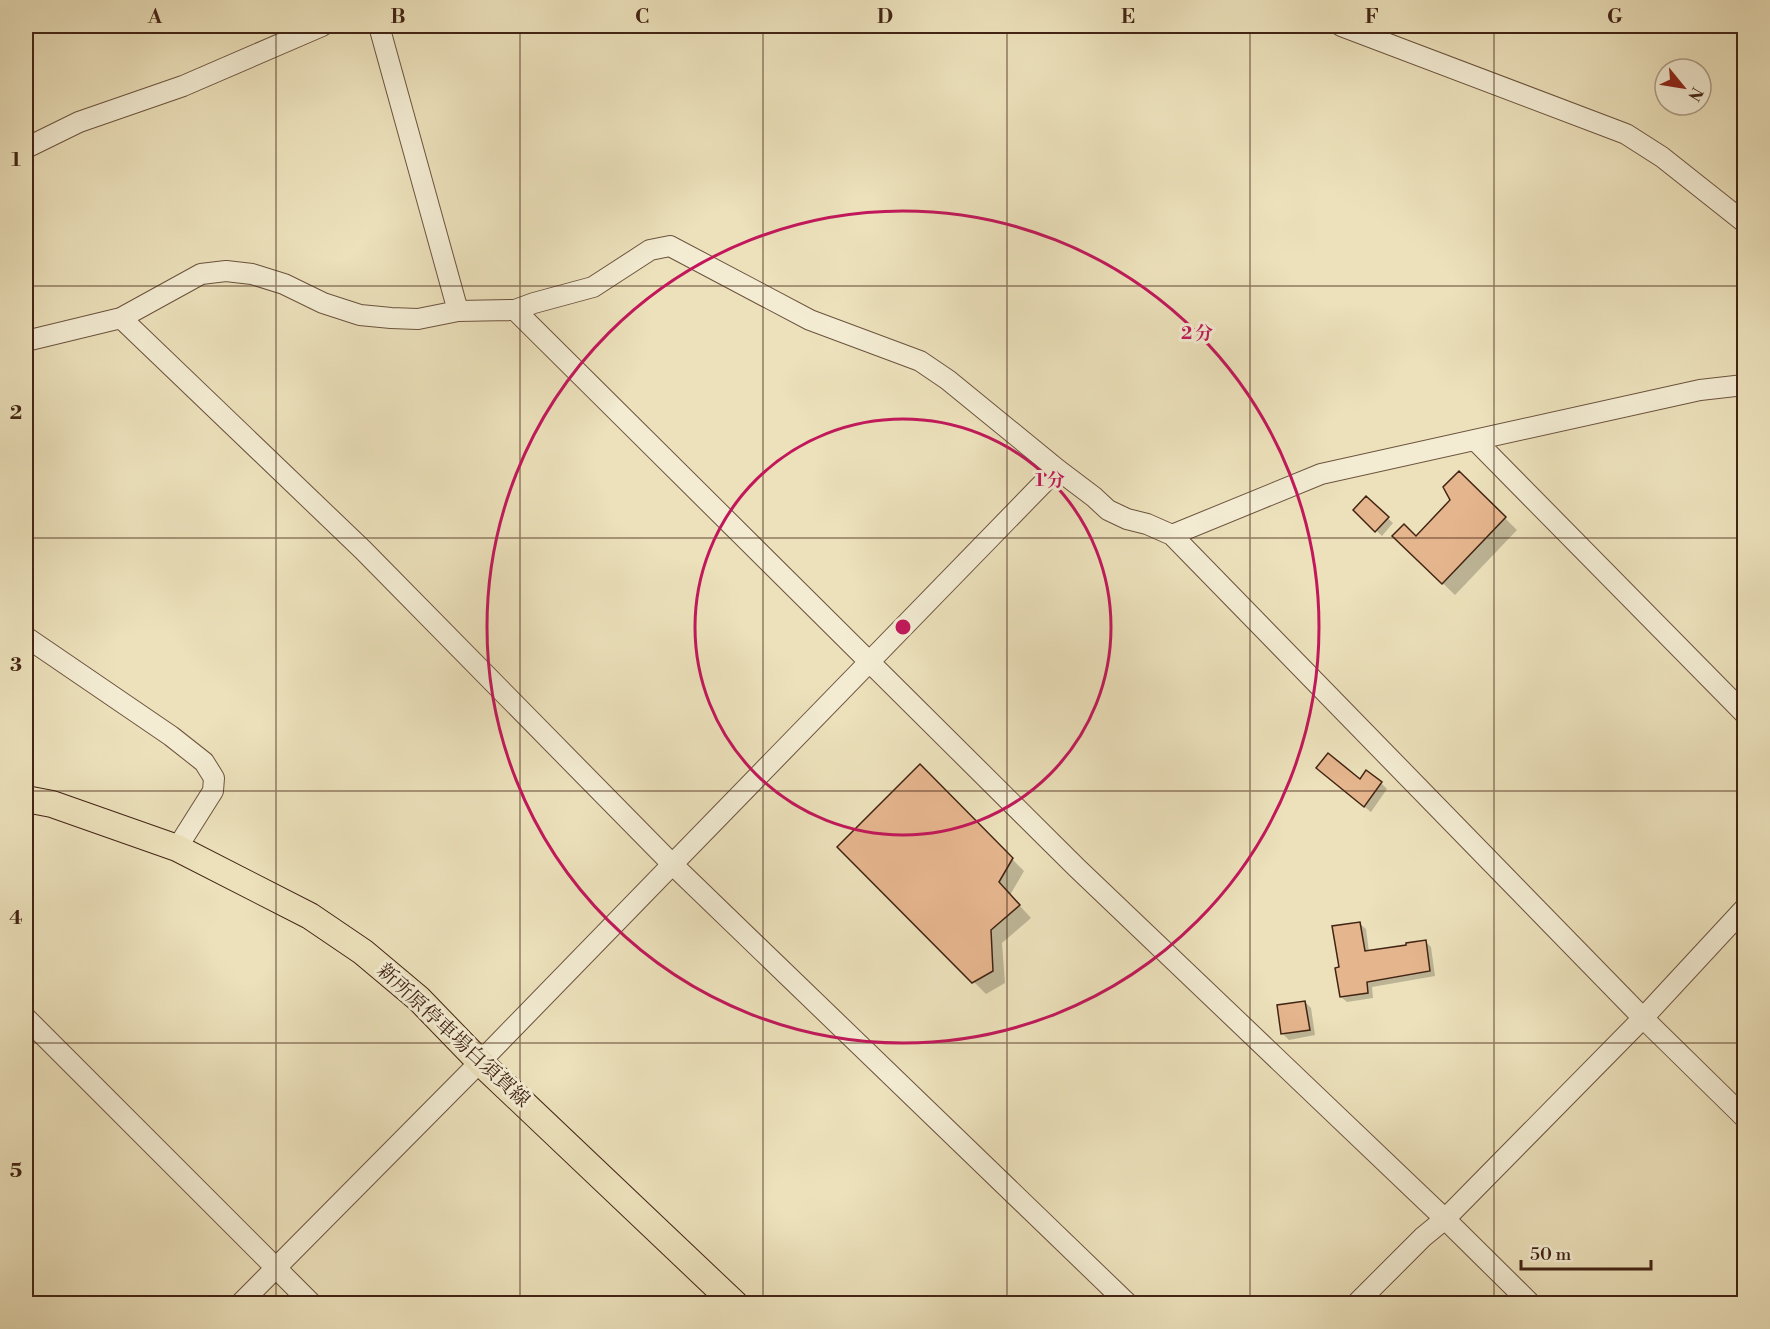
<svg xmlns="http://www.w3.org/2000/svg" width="1770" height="1329" font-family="'Libre Bodoni','Noto Serif JP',serif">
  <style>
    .shadow { fill: #0003 }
    .building { fill: #e5b58d; stroke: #422414; stroke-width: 1.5 }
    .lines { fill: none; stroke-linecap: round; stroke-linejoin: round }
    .minor-casing { stroke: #6c533e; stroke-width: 22 }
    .major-casing { stroke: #422414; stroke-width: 28 }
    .minor { stroke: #f3ecd3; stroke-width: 20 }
    .major { stroke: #ece1bb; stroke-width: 26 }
    .grid { fill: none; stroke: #422414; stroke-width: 1.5; stroke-opacity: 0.55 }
    .ring { fill: none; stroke: #c2185b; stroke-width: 3 }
    .labels { text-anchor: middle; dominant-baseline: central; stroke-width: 6; stroke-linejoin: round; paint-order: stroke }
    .street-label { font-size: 20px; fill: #422414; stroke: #f3ecd3 }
    .centre { fill: #c2185b; stroke: #f3ecd3; stroke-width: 3 }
    .ring-label { font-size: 18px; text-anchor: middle; font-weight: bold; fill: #c2185b; stroke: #f3ecd3; stroke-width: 6; stroke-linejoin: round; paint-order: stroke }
    .neatline { fill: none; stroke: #422414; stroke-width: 2 }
    .grid-label { font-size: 20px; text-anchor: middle; font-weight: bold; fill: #422414 }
  </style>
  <rect width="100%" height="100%" fill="#ece1bb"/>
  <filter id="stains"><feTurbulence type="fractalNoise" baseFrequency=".00333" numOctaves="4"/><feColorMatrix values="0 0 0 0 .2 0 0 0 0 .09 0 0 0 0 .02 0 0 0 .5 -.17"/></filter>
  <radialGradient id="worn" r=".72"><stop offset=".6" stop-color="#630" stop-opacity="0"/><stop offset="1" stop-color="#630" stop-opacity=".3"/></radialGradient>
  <path class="shadow" d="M1459 473 1517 530 1455 595 1394 536 1416 538 1452 500Z
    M1366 498 1393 523 1382 536 1355 510Z
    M920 766 1024 871 1010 895 1031 918 1002 943 1005 983 986 994 839 847Z
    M1323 774 1381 783 1387 789 1371 812Z
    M1360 924 1366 929 1369 952 1408 946 1425 941 1431 947 1435 976 1372 987 1373 998 1347 1002 1341 997 1340 969Z
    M1305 1002 1311 1008 1315 1035 1289 1040 1283 1034Z"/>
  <path class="building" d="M1459 471 1506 517 1442 584 1392 536 1404 524 1416 536 1450 500 1443 487Z
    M1366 496 1389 517 1375 532 1353 510Z
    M1328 753 1360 779 1366 770 1382 782 1364 807 1316 768Z
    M920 764 1013 858 999 882 1020 905 991 930 993 971 972 983 837 847Z
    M1360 922 1365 951 1406 945V943L1426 940 1430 971 1367 982 1368 993 1340 997 1335 968 1339 967 1332 926Z
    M1305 1001 1310 1030 1281 1034 1277 1005Z"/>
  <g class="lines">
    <defs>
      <path id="minor" d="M379 26 458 311
        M1341 26 1626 134 1662 157 1744 222
        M26 148 79 122 183 86 322 26
        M515 310 1077 868 1445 1219 1531 1304
        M121 318 363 550 672 864 1128 1304
        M26 341 121 318 201 274 226 271 252 274 284 284 323 303 360 315 391 318 418 319 458 311 515 310 534 303 593 287 650 250 670 246 810 320 920 361 948 380 1057 469 1094 497 1108 510 1127 519 1147 524 1172 535 1321 474 1700 390 1744 385
        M1476 441 1744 713
        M1172 535 1643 1018 1744 1117
        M26 637 171 736 204 762 214 778 213 791 177 848
        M26 1018 312 1304
        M240 1304 480 1062 1057 469
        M1356 1304 1423 1237 1445 1219 1643 1018 1744 909"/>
      <path id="major" d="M26 799 52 804 177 848 310 916 363 952 419 999 480 1062 735 1304"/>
    </defs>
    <use href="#minor" class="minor-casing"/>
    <use href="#major" class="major-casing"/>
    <use href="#minor" class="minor"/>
    <use href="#major" class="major"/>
  </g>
  <path class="grid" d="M276 26V1304M520 26V1304M763 26V1304M1007 26V1304M1250 26V1304M1494 26V1304M26 286H1744M26 538H1744M26 791H1744M26 1043H1744"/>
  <g class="ring">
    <circle cx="903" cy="627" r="208"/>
    <circle cx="903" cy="627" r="416"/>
  </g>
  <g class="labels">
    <g class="street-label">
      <text transform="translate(453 1036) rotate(43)">新所原停車場白須賀線</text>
    </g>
  </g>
  <circle cx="903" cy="627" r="9" class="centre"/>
  <g class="ring-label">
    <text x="1197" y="339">2 分</text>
    <text x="1050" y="486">1 分</text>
  </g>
  <rect width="1770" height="1329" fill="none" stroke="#ece1bb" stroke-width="66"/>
  <g transform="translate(1683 87) rotate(120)"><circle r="28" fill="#f3ecd3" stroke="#ac9c87" stroke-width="1.5"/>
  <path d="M0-4.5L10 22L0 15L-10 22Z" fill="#8f2418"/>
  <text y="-9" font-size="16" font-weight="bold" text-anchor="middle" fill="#422414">N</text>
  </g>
  <path d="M1521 1260v9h130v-9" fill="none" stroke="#422414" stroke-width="3"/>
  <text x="1530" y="1260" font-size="18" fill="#422414" stroke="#f3ecd3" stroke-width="4.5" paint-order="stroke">50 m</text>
  <rect x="33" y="33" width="1704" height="1263" class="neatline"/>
  <g class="grid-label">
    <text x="155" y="23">A</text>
    <text x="398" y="23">B</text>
    <text x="642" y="23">C</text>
    <text x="885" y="23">D</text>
    <text x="1128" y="23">E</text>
    <text x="1372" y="23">F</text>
    <text x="1615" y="23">G</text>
    <text x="16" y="166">1</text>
    <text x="16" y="419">2</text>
    <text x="16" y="671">3</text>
    <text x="16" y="924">4</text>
    <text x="16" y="1177">5</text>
  </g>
  <rect width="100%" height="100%" filter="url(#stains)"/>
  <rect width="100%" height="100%" fill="url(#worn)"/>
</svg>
